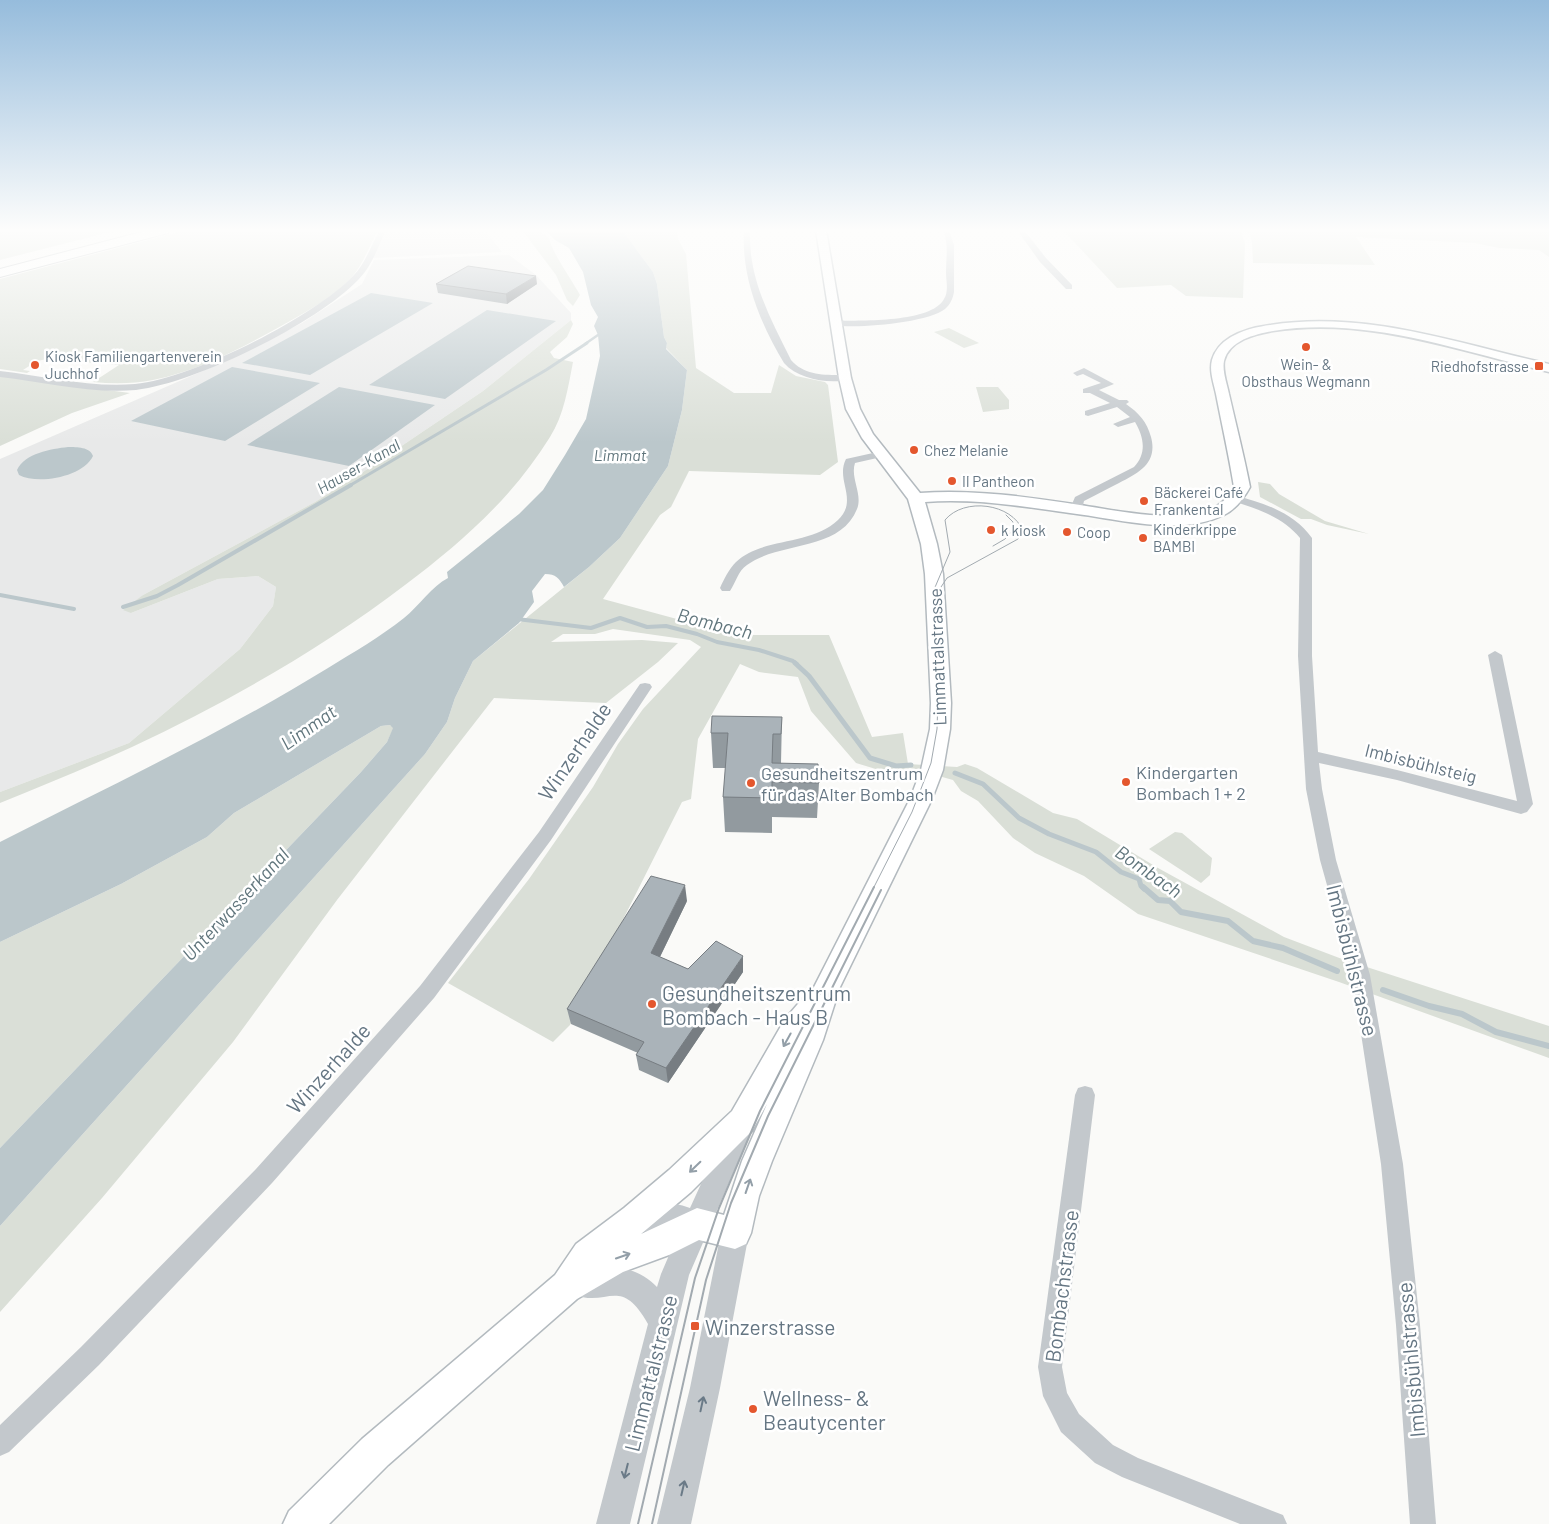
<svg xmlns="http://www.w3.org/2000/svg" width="1549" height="1524" font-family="Barlow,sans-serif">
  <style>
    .built { fill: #e8e9e9 }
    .green { fill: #dadfd7 }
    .water { fill: #bbc7cb }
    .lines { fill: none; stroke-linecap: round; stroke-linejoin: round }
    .stream-far4 { stroke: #bbc7cb; stroke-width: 2.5 }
    .stream-far3 { stroke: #bbc7cb; stroke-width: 3 }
    .stream-far2 { stroke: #bbc7cb; stroke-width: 4 }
    .stream-far1 { stroke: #bbc7cb; stroke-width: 5 }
    .stream { stroke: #bbc7cb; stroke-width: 6 }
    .secondary-casing { stroke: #b3babf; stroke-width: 3 }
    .motorway-casing { stroke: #b4b9bd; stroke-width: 2 }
    .minor { fill: #c3c8cc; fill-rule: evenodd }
    .tertiary { fill: #c3c8cc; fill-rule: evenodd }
    .secondary { fill: #fff; fill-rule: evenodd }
    .motorway { fill: #fff; fill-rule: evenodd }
    .tram-far1 { stroke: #a2aab0; stroke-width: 1 }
    .tram { stroke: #a2aab0; stroke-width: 2 }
    .wall { fill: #929a9f }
    .shaded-wall { fill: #777d82 }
    .building { fill: #aab3b9; stroke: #777d82 }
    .oneway { stroke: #939fa8 }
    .oneway2 { stroke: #6a7a87 }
    .poi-dot { fill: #e4572e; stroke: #fff; stroke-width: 2 }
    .labels { text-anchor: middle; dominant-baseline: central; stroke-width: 5; stroke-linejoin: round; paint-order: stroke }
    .far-poi-label { font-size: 15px; fill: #657683; stroke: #fff; text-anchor: start }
    .far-water-label { font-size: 16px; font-style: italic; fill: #60757c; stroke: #fff }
    .street-label { font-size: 18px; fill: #657683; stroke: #fff }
    .poi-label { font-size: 18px; fill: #657683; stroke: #fff; text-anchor: start }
    .water-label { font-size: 19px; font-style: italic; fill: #60757c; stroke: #fff }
    .near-street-label { font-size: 21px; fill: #657683; stroke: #fff }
    .near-poi-label { font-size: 21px; fill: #657683; stroke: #fff; text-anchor: start }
  </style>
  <rect width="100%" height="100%" fill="#fafaf8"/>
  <path class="built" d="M387 230H484L502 252 373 258Z
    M509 255 536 275 571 313V320L483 391 363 472 315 502 143 595 131 613 218 579 258 576 276 587 273 606 240 649 129 743 0 792V459L221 363 302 323 362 284 374 260Z"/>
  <path class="green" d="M0 230H118L0 260Z
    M186 230H378C370 245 363 264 352 277 335 296 311 309 290 321 247 345 202 370 153 380 133 384 113 384 93 382L119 365 47 359 37 361 23 370 30 371 27 373 0 369V279Z
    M522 230H539L549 238C552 253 572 280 580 295L573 306 567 300 556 275Z
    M622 230H677L678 239 686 254 696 368 734 393H771L779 365 796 376 825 382 828 385 838 462 820 475 689 471 671 507 660 515 603 599 736 635H829L872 737 903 733 908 764 957 767 965 764 977 768 1053 813 1077 819 1158 868 1284 937 1342 959 1549 1026V1058L1339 982 1138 914 1084 876 1035 853 1013 838 978 801 961 791 953 780 910 768 889 773 856 763 811 711 798 677 759 672 740 664 698 739 691 799 682 802 570 1025 553 1042 448 983 529 879 593 787 618 744 643 709 701 647 690 640 613 629 595 634H563L551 642 642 640 678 643 658 662 606 703 494 698 337 900 233 1042 102 1198 0 1312V1226L425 754 447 722 455 698 473 661 589 567 620 538 668 466 682 410 687 370 666 348 667 343 664 337 657 284 653 272Z
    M1063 230H1241L1245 244 1243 298 1186 296 1171 285 1117 288Z
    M1249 230H1549V257L1539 250 1499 248 1475 243 1356 237 1375 265 1253 263 1252 243Z
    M571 320 573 324 567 337 550 352 554 358 573 362C568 388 564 415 550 437 513 497 461 543 405 585 321 649 228 702 132 747 89 767 44 785 0 803V792L129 743 240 649 273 606 276 587 258 576 218 579 131 613 123 610 143 595 315 502 363 472 483 391Z
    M949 328 979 343 964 348 934 332Z
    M0 376 130 393 72 413 0 446Z
    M976 387H998L1009 400V409L983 412Z
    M1258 482 1270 484 1279 494 1325 521 1369 534 1327 525 1311 519H1301L1260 497Z
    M390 725 394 727 387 742 361 772 0 1148V942L121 884 207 837 234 813 381 726Z
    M1175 832 1182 833 1212 858 1210 875 1201 883 1149 849Z"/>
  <path class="water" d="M545 230H622L653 272 657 284 664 337 667 343 666 349 687 370 682 410 668 466 620 538 589 567 564 587C559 578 556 574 545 574L532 591 534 602 519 623 473 661 455 698 447 722 425 754 0 1226V1148L361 772 387 742 393 728 390 725 381 726 234 813 207 837 121 884 0 942V842C110 786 222 733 328 668 354 652 380 637 404 618 419 606 432 586 448 578L447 572 519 514 543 490 565 455 586 419 600 356 598 335 594 326 598 317 591 305 583 272 569 248 555 240Z
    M371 293 433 303 310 375 242 363Z
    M487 310 556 321 445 399 369 385Z
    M232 367 320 383 225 441 131 421Z
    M339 387 435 405 349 466 247 445Z
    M68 447C77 447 90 447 93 456 83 477 38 485 19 475L17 470C25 453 51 449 68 447Z"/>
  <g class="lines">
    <path class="stream-far4" d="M585 344 598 335"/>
    <path class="stream-far3" d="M349 486 546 370 587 343"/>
    <path class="stream-far2" d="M0 595 74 609
      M123 607 157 596 178 585 351 485
      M517 619 591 628 620 618 647 627 666 626 697 634 717 642 759 650 793 661 797 664"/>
    <path class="stream-far1" d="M795 663 809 676 870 758 896 766 911 765
      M955 773 983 784 1019 818 1049 834 1096 852 1121 872 1139 879 1141 886 1144 889"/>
    <path class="stream" d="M1143 887 1158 900 1170 901 1181 912 1228 921 1253 941 1283 948 1337 971
      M1383 990 1429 1006 1462 1014 1496 1032 1549 1046"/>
    <defs>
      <path id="secondary" d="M816 230H826L851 378 860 409 873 434 920 493C973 489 1028 497 1080 505 1121 511 1165 522 1206 511 1219 507 1228 498 1234 487 1229 456 1222 425 1216 394 1214 384 1209 371 1212 360 1219 336 1248 328 1270 325 1365 310 1457 343 1549 364V372C1459 351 1367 316 1273 331 1256 334 1229 340 1224 361 1222 371 1227 384 1229 394 1236 425 1244 456 1250 487 1244 498 1236 509 1224 515 1180 536 1123 520 1077 514 1027 507 975 498 925 502L937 544 943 574 951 703 950 729 943 770 932 799 840 987 823 1040 772 1161 759 1196 751 1233 746 1244 735 1249 699 1240 669 1255 623 1272 577 1299 388 1465 329 1524H283L289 1511 362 1439 555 1275 576 1244 624 1208 669 1170 732 1111 785 1019 809 991 813 989 910 799 921 770 930 729 931 703 925 574 921 544 908 499 862 438 846 409 839 378ZM767 1104 742 1161 724 1215 697 1208 641 1234 691 1192 752 1131Z"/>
      <path id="motorway" d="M149 230H170L168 233 0 277V269Z"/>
    </defs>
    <use href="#secondary" class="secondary-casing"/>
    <use href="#motorway" class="motorway-casing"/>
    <path class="minor" d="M380 230H386C378 247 372 266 358 280 317 323 196 383 136 390 91 394 44 382 0 377V371C44 376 91 388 135 384 192 379 314 317 353 276 366 263 371 245 380 230Z
      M744 230H750C748 278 770 318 791 360 805 376 825 375 845 375L848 376V380C827 384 798 379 784 363 760 323 741 277 744 230Z
      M943 230H949L954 245V292C953 298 950 305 945 309 927 323 856 329 834 325V321H837C862 320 931 323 944 299 949 291 946 281 946 272 946 258 949 244 943 230Z
      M1017 230H1024L1046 258 1072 285V289H1066L1040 262Z
      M1084 368 1114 384 1099 390 1119 400H1127L1129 402 1126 404C1139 413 1147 422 1151 437 1158 463 1139 473 1119 483 1107 489 1096 495 1084 501L1082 509 1076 512 1070 509 1075 497 1134 467C1147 453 1144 437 1135 422L1118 427 1113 424 1130 417 1117 407 1088 416 1085 415V411L1110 403 1090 393H1083V389L1101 383 1083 374 1077 376 1073 373Z
      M882 451 886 452 887 454 886 456 855 463C850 478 863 494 857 509 840 552 779 541 747 565 738 571 736 582 730 591H722L720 588C724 579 729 569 736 562 762 537 811 546 838 520 859 500 835 480 846 459Z
      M1236 496C1265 503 1294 513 1312 538V656L1318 752 1397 770 1517 801 1488 655 1495 651 1502 655 1533 804 1527 812 1521 814 1397 780 1319 763 1322 789 1336 860 1370 975 1403 1164 1420 1325 1436 1524H1410L1396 1325 1381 1164 1352 975 1320 860 1306 789 1298 656 1300 538C1283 517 1258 509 1232 501L1231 499 1232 497Z
      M645 683 650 684 652 687 551 840 434 998 272 1183 99 1365 9 1452 0 1456V1425L81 1347 256 1169 420 986 539 832 640 684Z
      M1085 1086 1092 1088 1095 1095 1062 1367 1067 1393 1079 1414 1113 1445 1138 1458 1283 1515 1287 1524H1240L1122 1477 1095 1463 1061 1432 1043 1396 1038 1367 1075 1095 1078 1088Z"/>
    <path class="tertiary" d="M737 1122 746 1125 750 1134 689 1275 630 1524H596L648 1324C620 1274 607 1309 573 1294L569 1284 573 1274C601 1262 635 1264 657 1287L661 1274 679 1232 674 1230 637 1232 627 1228 623 1218 627 1208C647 1200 671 1201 690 1208L728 1125Z
      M735 1219 745 1223 749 1233 720 1388 691 1524H657L690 1388 721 1233 725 1223Z"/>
    <use href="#secondary" class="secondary"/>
    <use href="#motorway" class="motorway"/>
    <path class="tram-far1" d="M993 546 1005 539 1013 530V522L1006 515
      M873 889 912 812 931 763 937 729 938 699 933 592 950 552 945 520C964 497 1012 503 1023 531L1018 539 947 578 941 587 939 598"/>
    <path class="tram" d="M638 1524 695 1278 719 1208 760 1111 874 887
      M652 1524 706 1280 731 1203 768 1116 881 890"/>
  </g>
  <path class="wall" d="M436 284H537L507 304 438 293Z
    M782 717 781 763 819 783 817 818 772 817V833L725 832 723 797 726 768H713L711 733Z
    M687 901 660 957 688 969 743 972 668 1083 639 1070 636 1055 638 1053 571 1024 567 1009Z"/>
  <path class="shaded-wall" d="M536 276 537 284 507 304 506 294Z
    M685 885 687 901 654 969 651 953Z
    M743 956V972L668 1083 666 1068Z"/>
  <path class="building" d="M468 266 536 276 506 294 436 284Z
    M712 716 782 717 781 734H773L772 763 818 764 819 783 772 782V798L723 797 728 733H711Z
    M651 876 685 885 651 953 688 969 716 941 743 956 666 1068 636 1055 644 1042 567 1009Z"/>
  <defs><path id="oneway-shaft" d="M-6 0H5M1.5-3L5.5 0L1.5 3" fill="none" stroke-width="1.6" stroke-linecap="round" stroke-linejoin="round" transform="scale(1.25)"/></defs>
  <g class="oneway">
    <use href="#oneway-shaft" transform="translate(787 1040) rotate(119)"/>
    <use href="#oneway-shaft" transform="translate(695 1167) rotate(136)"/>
    <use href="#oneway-shaft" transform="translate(748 1186) rotate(-71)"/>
    <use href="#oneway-shaft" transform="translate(623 1256) rotate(-19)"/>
  </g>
  <g class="oneway2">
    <use href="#oneway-shaft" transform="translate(702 1404) rotate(-78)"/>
    <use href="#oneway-shaft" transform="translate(626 1471) rotate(104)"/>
    <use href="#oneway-shaft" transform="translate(683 1488) rotate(-77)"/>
  </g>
  <linearGradient id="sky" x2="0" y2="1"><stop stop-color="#96bcdc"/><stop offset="0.52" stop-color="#fdfdfc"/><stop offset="1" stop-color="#fdfdfc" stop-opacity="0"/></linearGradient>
  <rect width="1549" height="443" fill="url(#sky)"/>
  <g class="poi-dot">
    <circle cx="1306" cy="347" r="5"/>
    <circle cx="35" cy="365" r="5"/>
    <rect x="1534" y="361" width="10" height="10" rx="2.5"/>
    <circle cx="914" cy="450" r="5"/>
    <circle cx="952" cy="481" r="5"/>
    <circle cx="1144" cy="501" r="5"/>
    <circle cx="991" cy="530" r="5"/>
    <circle cx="1067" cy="532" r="5"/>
    <circle cx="1143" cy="538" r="5"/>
    <circle cx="1126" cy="782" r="5"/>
    <circle cx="751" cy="783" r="5"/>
    <circle cx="652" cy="1004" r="5"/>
    <rect x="690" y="1321" width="10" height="10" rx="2.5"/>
    <circle cx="753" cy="1409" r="5"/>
  </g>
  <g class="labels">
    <g class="far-poi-label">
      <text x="45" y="356">Kiosk Familiengartenverein<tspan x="45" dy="17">Juchhof</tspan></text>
      <text x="1306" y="364" text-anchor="middle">Wein- &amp;<tspan x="1306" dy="17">Obsthaus Wegmann</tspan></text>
      <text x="1529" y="366" text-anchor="end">Riedhofstrasse</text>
      <text x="924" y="450">Chez Melanie</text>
      <text x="962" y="481">Il Pantheon</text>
      <text x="1154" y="492">Bäckerei Café<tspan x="1154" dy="17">Frankental</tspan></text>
      <text x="1153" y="529">Kinderkrippe<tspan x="1153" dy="17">BAMBI</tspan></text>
      <text x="1001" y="530">k kiosk</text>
      <text x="1077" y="532">Coop</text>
    </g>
    <g class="far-water-label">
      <text x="620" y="454">Limmat</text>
      <text transform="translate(358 466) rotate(-30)">Hauser-Kanal</text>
    </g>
    <g class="street-label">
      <text transform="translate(937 657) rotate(-92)">Limmattalstrasse</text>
      <text transform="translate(1421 763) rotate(14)">Imbisbühlsteig</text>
    </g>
    <g class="poi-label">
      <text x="1136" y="772">Kindergarten<tspan x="1136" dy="21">Bombach 1 + 2</tspan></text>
      <text x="761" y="773">Gesundheitszentrum<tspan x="761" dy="21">für das Alter Bombach</tspan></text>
    </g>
    <g class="water-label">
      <text transform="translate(715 623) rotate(14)">Bombach</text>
      <text transform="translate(308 727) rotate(-35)">Limmat</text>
      <text transform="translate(1149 871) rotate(35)">Bombach</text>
      <text transform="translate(235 904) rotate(-47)">Unterwasserkanal</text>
    </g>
    <g class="near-street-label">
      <text transform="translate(574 751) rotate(-56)">Winzerhalde</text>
      <text transform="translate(1353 960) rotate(76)">Imbisbühlstrasse</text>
      <text transform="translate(328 1068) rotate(-48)">Winzerhalde</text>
      <text transform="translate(1061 1286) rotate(-83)">Bombachstrasse</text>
      <text transform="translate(1410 1360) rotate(-95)">Imbisbühlstrasse</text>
      <text transform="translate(650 1373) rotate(-76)">Limmattalstrasse</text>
    </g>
    <g class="near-poi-label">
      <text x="662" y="992">Gesundheitszentrum<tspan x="662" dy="24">Bombach - Haus B</tspan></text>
      <text x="705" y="1326">Winzerstrasse</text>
      <text x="763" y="1397">Wellness- &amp;<tspan x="763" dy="24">Beautycenter</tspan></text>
    </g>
  </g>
</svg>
